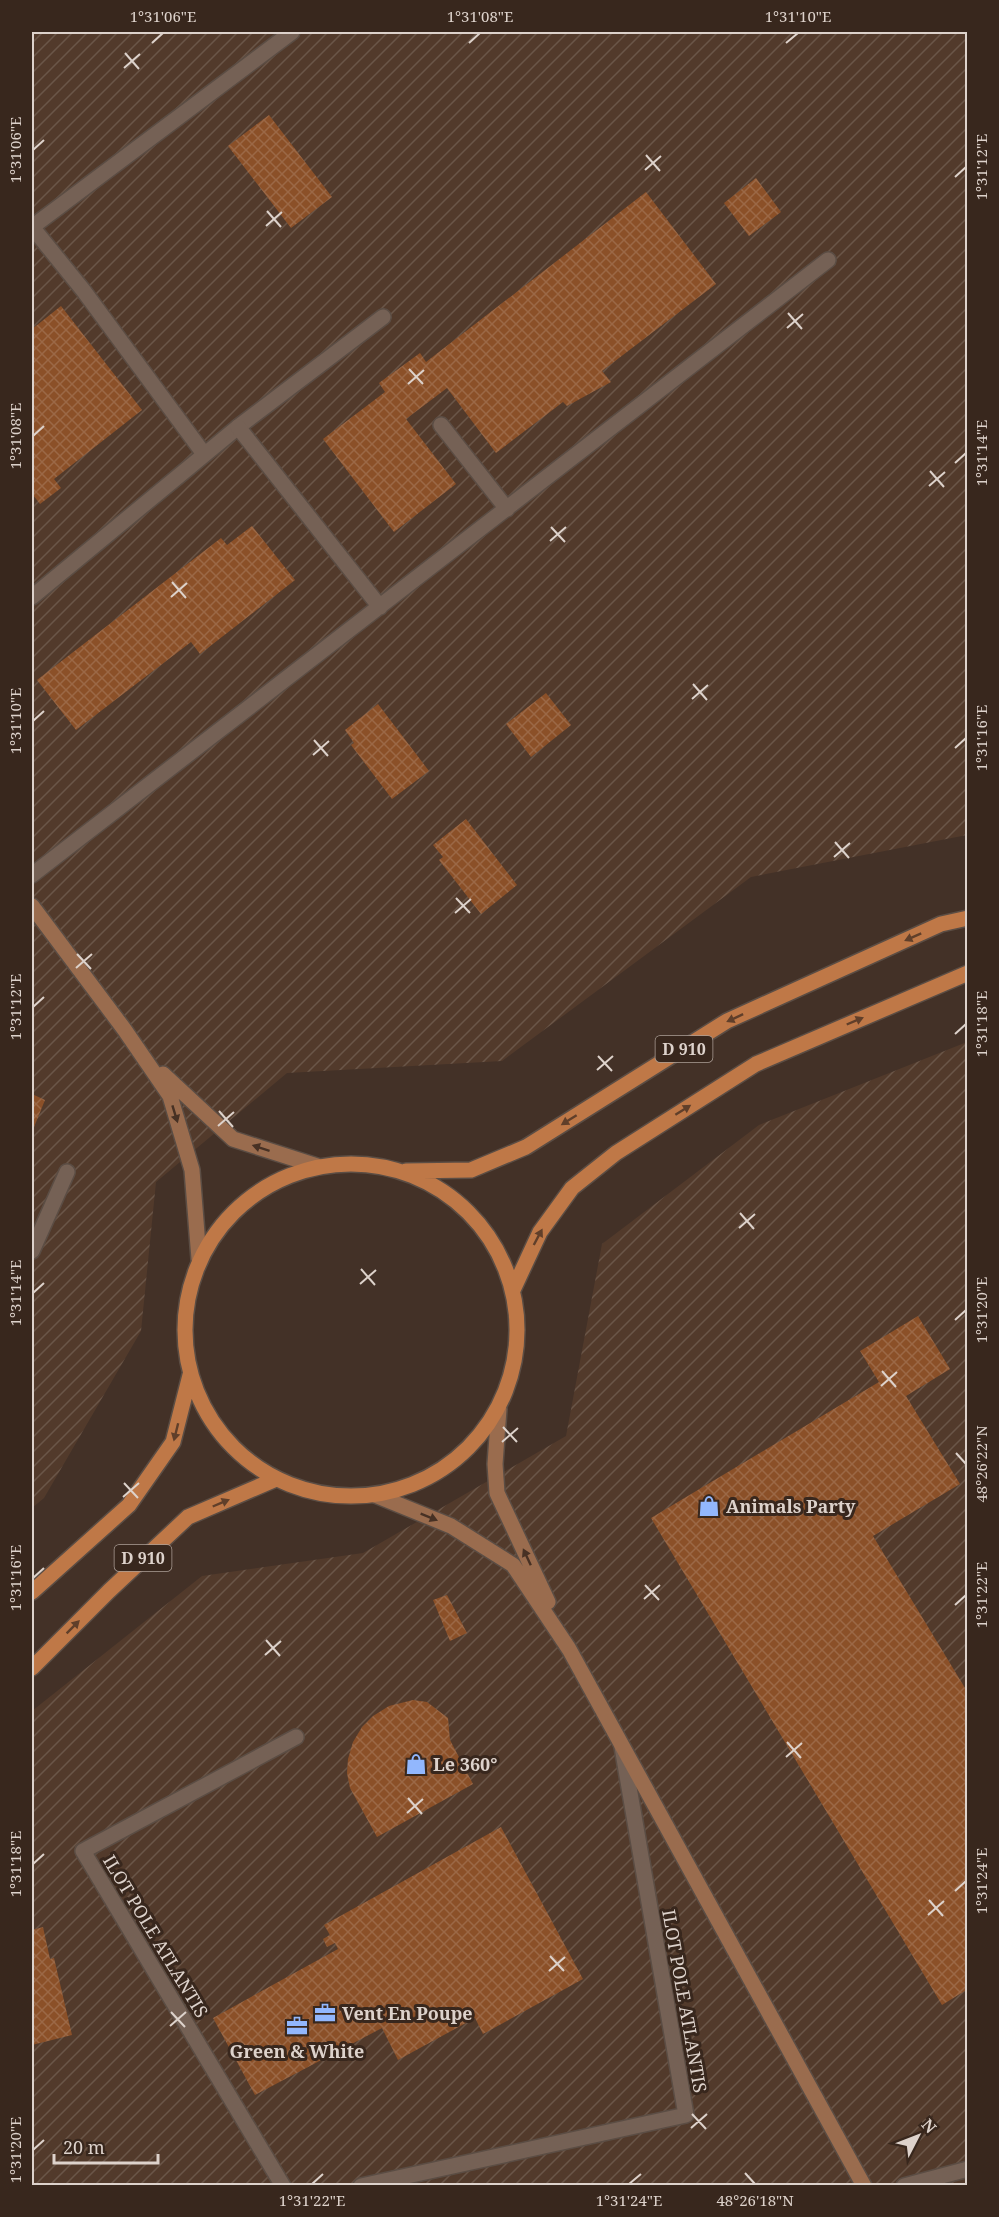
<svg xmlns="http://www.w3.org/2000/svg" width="999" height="2217" font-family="'Noto Serif',serif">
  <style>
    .industrial { fill: url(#industrial-furrows) }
    .building { fill: url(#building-cross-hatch) }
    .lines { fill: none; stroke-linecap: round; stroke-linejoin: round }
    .service-casing { stroke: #5b4d44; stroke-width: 18 }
    .minor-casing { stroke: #5b4d44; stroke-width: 18 }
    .secondary-casing { stroke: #5b4d44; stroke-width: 18 }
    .primary-casing { stroke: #5b4d44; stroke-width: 18 }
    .service { stroke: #756155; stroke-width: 15 }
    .minor { stroke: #756155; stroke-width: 15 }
    .secondary { stroke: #9a6c4e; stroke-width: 15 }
    .primary { stroke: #bf7847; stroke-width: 15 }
    .oneway { fill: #603f2a }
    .oneway2 { fill: #473124 }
    .ticks { fill: none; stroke: #ddd2cb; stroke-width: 2 }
    .labels { text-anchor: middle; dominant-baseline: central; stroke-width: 6; stroke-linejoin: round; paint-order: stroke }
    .shield { fill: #38271d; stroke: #ac9f97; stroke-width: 1.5 }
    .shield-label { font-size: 16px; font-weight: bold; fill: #ddd2cb }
    .poi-label { font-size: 18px; font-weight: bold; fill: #ddd2cb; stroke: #38271d; text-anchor: start }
    .street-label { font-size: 18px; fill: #ddd2cb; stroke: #38271d }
    .neatline { fill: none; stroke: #ddd2cb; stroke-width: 2 }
    .ticks-label { font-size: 15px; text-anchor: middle; fill: #ddd2cb }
  </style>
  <defs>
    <pattern id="industrial-furrows" width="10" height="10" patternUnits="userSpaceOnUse" patternTransform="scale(1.5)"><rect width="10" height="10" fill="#523a2b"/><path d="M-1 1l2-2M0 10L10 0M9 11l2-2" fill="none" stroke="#6a5648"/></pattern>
    <pattern id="building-cross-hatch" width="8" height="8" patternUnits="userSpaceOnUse" patternTransform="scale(1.5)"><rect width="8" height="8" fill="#8b5028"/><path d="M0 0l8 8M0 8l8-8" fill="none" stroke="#9b6846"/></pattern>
  </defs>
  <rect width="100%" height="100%" fill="#433127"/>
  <path class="industrial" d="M32 32H967V835L751 877 502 1061 287 1073 156 1182 141 1331 44 1498 32 1508Z
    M967 1042V2185L32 2186V1711L202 1576 363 1553 566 1436 602 1244 759 1125Z"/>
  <path class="building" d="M269 115 332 197 291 228 228 146Z
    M756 178 781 212 749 236 724 203Z
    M646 192 716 284 602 371 611 382 567 406 563 402 496 453 447 388 406 419 456 484 394 532 323 439 385 392 379 383 420 353 426 362Z
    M61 306 142 410 54 479 61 488 40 504 33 495 32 497V329Z
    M252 526 295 580 200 654 191 642 76 730 37 680 221 538 227 545Z
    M546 693 571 725 531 757 506 724Z
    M378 704 429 771 392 799 351 745 354 743 345 730Z
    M466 819 517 885 481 914 439 860 443 857 433 845Z
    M32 1094 45 1100 32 1132Z
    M918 1316 950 1369 906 1396 960 1484 873 1536 968 1693V1989L942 2005 651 1518 879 1382 860 1351Z
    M447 1595 467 1633 450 1641 433 1600Z
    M413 1700 427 1702 448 1718 450 1740 473 1784 377 1837 350 1788 347 1773 348 1759 353 1742 362 1727 373 1716 389 1706Z
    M501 1827 583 1979 483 2034 475 2018 398 2060 382 2028 255 2095 213 2018 338 1949 335 1943 327 1947 323 1939 330 1935 324 1925Z
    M43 1927 50 1959 54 1958 72 2035 32 2045V1930Z"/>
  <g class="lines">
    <defs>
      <path id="service" d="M204 454 83 290 32 227 292 32
        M32 597 238 427 383 317
        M283 2186 83 1851 296 1737
        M361 2186 686 2115 622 1747"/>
      <path id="minor" d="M441 425 507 509
        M238 427 380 607
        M32 875 828 260
        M32 1251 67 1172
        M904 2186 968 2169"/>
      <path id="secondary" d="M32 906 124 1029 170 1096 192 1170 199 1259
        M163 1074 233 1139 317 1166
        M499 1409 495 1464 497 1493 548 1602
        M375 1495 451 1526 513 1565 569 1649 864 2186"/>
      <path id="primary" d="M185 1330a166 166 0 1 1 332 0a166 166 0 1 1-332 0Z
        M406 1171 471 1170 526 1147 727 1021 941 924 968 918
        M513 1290 540 1232 572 1188 616 1153 756 1064 968 973
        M32 1592 129 1505 173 1442 190 1375
        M32 1668 109 1591 188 1517 276 1479"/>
    </defs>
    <use href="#service" class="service-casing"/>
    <use href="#minor" class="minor-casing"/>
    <use href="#secondary" class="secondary-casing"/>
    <use href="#primary" class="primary-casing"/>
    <use href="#service" class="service"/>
    <use href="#minor" class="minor"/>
    <use href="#secondary" class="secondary"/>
    <use href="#primary" class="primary"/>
  </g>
  <defs><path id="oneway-solid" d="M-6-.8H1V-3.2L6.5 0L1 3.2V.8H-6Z" transform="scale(1.5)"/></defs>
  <g class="oneway">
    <use href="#oneway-solid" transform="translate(913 937) rotate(156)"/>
    <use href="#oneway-solid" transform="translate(735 1018) rotate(155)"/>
    <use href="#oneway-solid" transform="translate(855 1021) rotate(-23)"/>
    <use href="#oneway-solid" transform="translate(683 1110) rotate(-32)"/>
    <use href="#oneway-solid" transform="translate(569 1120) rotate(148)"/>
    <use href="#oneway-solid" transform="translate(538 1237) rotate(-62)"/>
    <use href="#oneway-solid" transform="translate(176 1432) rotate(104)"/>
    <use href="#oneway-solid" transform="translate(221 1503) rotate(-23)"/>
    <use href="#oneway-solid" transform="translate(73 1627) rotate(-45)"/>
  </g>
  <g class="oneway2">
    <use href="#oneway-solid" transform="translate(175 1114) rotate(73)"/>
    <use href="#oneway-solid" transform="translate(261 1148) rotate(-162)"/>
    <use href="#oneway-solid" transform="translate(429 1517) rotate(22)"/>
    <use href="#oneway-solid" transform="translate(527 1557) rotate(-115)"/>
  </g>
  <path class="ticks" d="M152 43 163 33M469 43 480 33M786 43 798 33M125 53 139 69M124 68 140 54M33 150 44 140M646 155 660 171M645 170 661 156M955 177 966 167M267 211 281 227M266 226 282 212M788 313 802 329M787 328 803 314M409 369 423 384M408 384 424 370M33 436 44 426M955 463 966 453M930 471 944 487M929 486 945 472M551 527 565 542M550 541 566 527M172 582 186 598M171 597 187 583M693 684 707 700M692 699 708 685M33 721 44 711M314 740 328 756M955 748 966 738M313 755 329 741M835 842 849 858M834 857 850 843M456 898 470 913M455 913 471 899M77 954 91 969M76 968 92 954M33 1007 44 997M955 1034 966 1024M598 1056 612 1071M597 1070 613 1056M219 1111 233 1127M218 1126 234 1112M740 1213 754 1229M739 1228 755 1214M361 1269 375 1285M360 1284 376 1270M33 1293 44 1283M955 1320 966 1310M882 1371 896 1387M881 1386 897 1372M503 1427 517 1442M502 1442 518 1428M956 1453 966 1464M124 1483 138 1498M123 1497 139 1483M33 1578 44 1568M645 1585 659 1600M644 1599 660 1585M955 1605 966 1595M266 1640 280 1656M265 1655 281 1641M787 1742 801 1758M786 1757 802 1743M408 1798 422 1814M407 1813 423 1799M33 1864 44 1854M955 1891 966 1881M929 1900 943 1916M928 1915 944 1901M550 1956 564 1971M549 1971 565 1957M171 2012 185 2027M170 2026 186 2012M692 2114 706 2129M691 2128 707 2114M33 2150 44 2140M745 2173 755 2184M312 2184 323 2174M629 2184 641 2174"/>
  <defs>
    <symbol id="shop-bare" viewBox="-9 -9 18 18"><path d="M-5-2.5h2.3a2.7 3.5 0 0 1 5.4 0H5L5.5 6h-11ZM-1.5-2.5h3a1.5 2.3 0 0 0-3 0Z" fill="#92b7fd" stroke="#38271d" stroke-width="2.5" paint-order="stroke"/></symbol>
    <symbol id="office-bare" viewBox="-9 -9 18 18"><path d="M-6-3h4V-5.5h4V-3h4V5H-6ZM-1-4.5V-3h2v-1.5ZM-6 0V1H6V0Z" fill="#92b7fd" stroke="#38271d" stroke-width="2.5" paint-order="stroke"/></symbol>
  </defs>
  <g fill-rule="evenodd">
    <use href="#shop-bare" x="694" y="1491" width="30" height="30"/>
    <use href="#shop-bare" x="401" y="1749" width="30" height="30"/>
    <use href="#office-bare" x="310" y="1998" width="30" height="30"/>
    <use href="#office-bare" x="282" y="2011" width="30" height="30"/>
  </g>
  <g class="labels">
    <g class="shield">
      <rect x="655.5" y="1036" width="57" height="26" rx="4.5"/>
      <rect x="114.5" y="1545" width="57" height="26" rx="4.5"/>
    </g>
    <g class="shield-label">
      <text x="684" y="1049">D 910</text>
      <text x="143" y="1558">D 910</text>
    </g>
    <g class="poi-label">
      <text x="726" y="1506">Animals Party</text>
      <text x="433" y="1764">Le 360°</text>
      <text x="342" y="2013">Vent En Poupe</text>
      <text x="297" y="2051" text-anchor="middle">Green &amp; White</text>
    </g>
    <g class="street-label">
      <text transform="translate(156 1936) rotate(59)">ILOT POLE ATLANTIS</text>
      <text transform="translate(685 2001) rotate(80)">ILOT POLE ATLANTIS</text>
    </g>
  </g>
  <rect width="999" height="2217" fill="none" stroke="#38271d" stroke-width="66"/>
  <g transform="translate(918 2136) rotate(48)" stroke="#38271d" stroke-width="4.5" paint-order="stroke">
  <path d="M0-4.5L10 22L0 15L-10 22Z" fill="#ddd2cb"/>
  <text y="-9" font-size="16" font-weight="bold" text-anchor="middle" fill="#ddd2cb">N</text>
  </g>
  <path d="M54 2154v9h104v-9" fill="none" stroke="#ddd2cb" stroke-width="3"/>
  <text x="63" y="2154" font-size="18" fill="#ddd2cb" stroke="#38271d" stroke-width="4.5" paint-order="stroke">20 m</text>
  <rect x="33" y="33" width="933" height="2151" class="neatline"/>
  <g class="ticks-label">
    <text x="163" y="22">1°31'06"E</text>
    <text x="480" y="22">1°31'08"E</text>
    <text x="798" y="22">1°31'10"E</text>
    <text transform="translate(16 150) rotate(-90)" y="5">1°31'06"E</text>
    <text transform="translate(982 167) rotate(-90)" y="5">1°31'12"E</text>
    <text transform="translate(16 436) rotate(-90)" y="5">1°31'08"E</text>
    <text transform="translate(982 453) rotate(-90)" y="5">1°31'14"E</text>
    <text transform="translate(16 721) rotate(-90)" y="5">1°31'10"E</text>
    <text transform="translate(982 738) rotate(-90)" y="5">1°31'16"E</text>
    <text transform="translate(16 1007) rotate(-90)" y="5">1°31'12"E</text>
    <text transform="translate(982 1024) rotate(-90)" y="5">1°31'18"E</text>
    <text transform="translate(16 1293) rotate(-90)" y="5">1°31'14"E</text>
    <text transform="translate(982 1310) rotate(-90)" y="5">1°31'20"E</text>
    <text transform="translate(982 1464) rotate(-90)" y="5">48°26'22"N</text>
    <text transform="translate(16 1578) rotate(-90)" y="5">1°31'16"E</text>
    <text transform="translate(982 1595) rotate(-90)" y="5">1°31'22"E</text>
    <text transform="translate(16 1864) rotate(-90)" y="5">1°31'18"E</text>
    <text transform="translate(982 1881) rotate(-90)" y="5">1°31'24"E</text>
    <text transform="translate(16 2150) rotate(-90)" y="5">1°31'20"E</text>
    <text x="312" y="2206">1°31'22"E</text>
    <text x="629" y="2206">1°31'24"E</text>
    <text x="755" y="2206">48°26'18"N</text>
  </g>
</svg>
